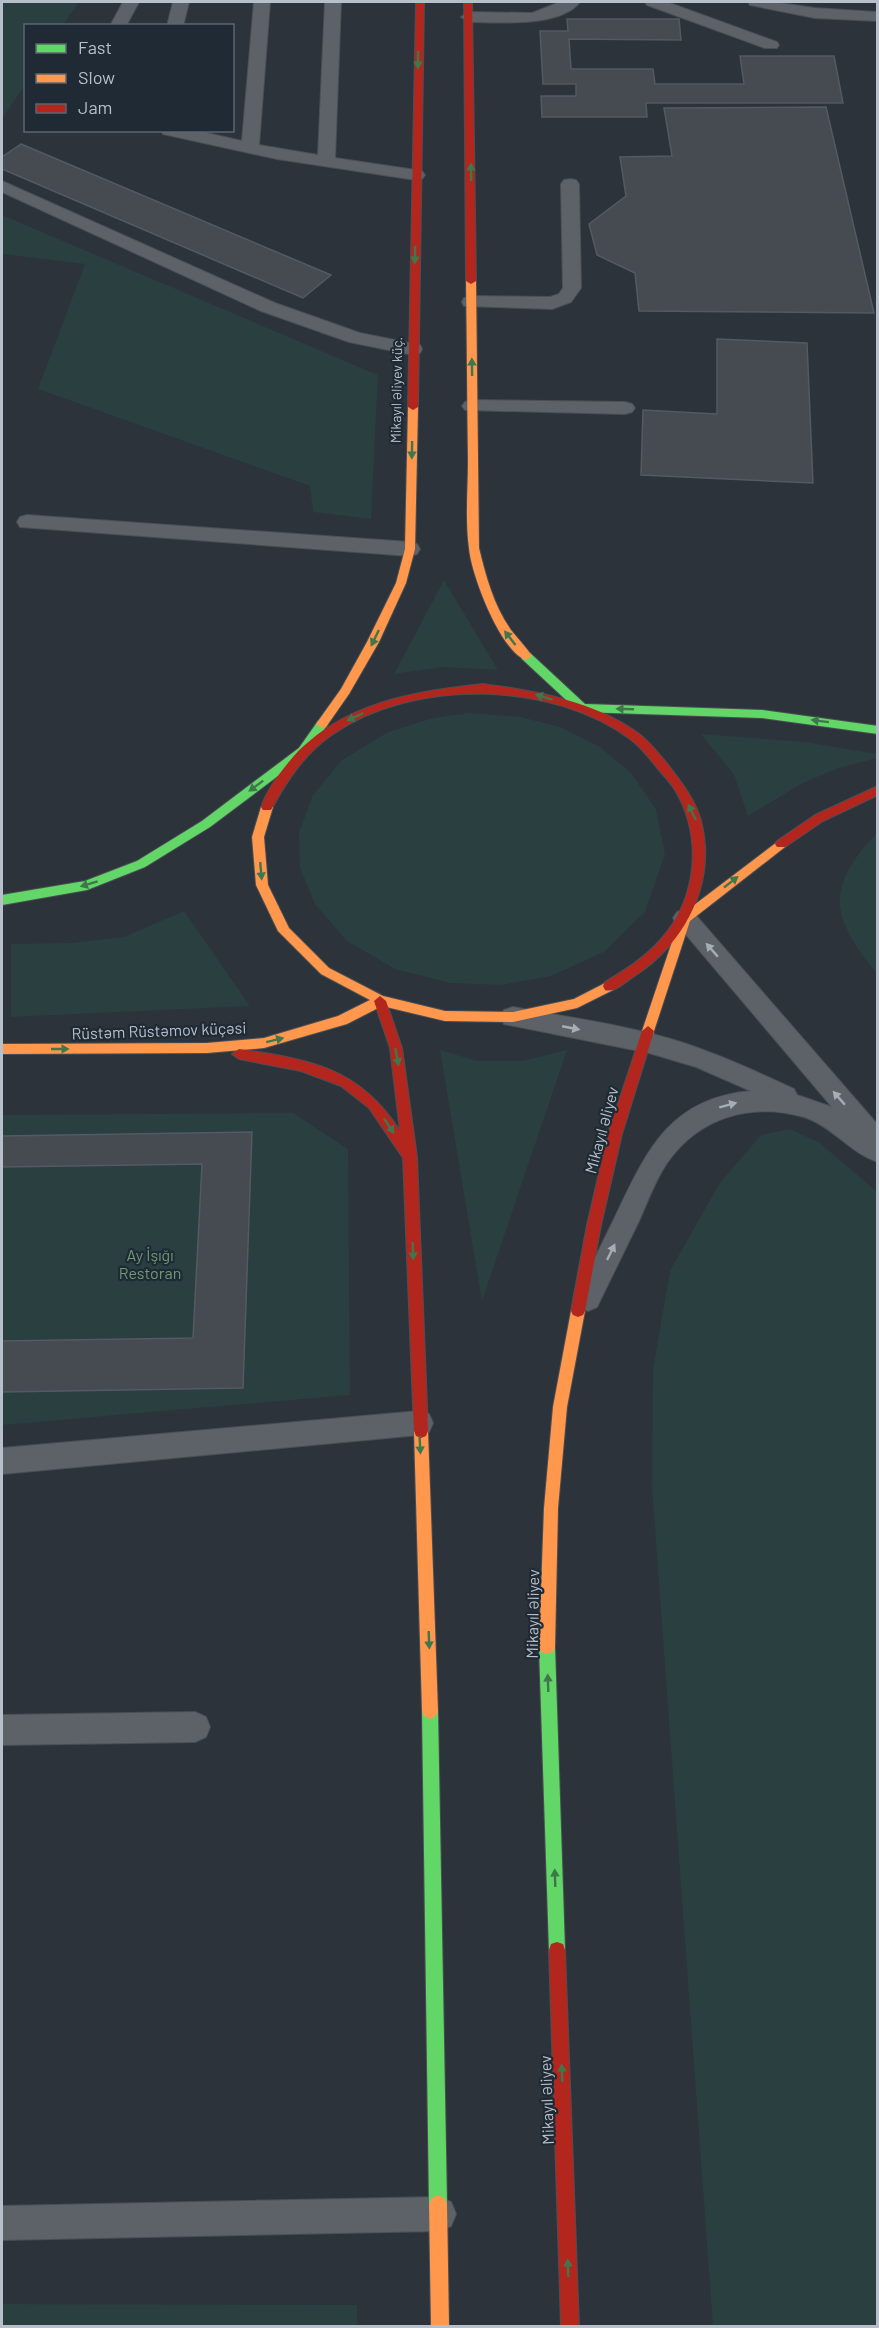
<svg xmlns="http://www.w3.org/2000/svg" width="879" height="2328" font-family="Barlow,sans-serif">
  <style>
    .green { fill: #293f40 }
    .building { fill: #454b51; stroke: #545a61; stroke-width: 1.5 }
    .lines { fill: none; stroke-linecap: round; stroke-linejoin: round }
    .lane-casing { stroke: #4a4f54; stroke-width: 2 }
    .fast-casing { stroke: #4a4f54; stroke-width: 2 }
    .slow-casing { stroke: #4a4f54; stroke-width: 2 }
    .jam-casing { stroke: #4a4f54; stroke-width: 2 }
    .lane { fill: #5c6268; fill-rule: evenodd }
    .fast { fill: #63d668; fill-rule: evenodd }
    .slow { fill: #ff974d; fill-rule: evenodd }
    .jam { fill: #b3261e; fill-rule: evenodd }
    .oneway { fill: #3e774c }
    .oneway2 { fill: #a5adb6 }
    .labels { text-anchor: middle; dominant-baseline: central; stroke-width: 4.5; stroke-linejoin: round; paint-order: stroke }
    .far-street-label { font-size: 14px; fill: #b7c0ca; stroke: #1f2a35 }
    .street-label { font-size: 16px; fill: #b7c0ca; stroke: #1f2a35 }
    .park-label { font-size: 16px; fill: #6e9b73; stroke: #1f2a35 }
  </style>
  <rect width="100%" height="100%" fill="#2c333a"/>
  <path class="green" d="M2 2H79L63 25 26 26 25 85 2 119Z
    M2 215 378 375 371 519 313 512 310 486 38 389 85 264 2 254Z
    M444 580 498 670 443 667 394 674Z
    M470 713 521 717 560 727 600 747 631 773 656 809 665 854 645 912 604 952 551 976 501 985 450 983 395 969 347 941 315 904 300 868 299 832 313 795 342 760 388 732 433 718Z
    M701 734 805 742 877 754V758L839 768 803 783 748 816 734 775Z
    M877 833V974C831 918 824 888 877 833Z
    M184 911 250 1006 11 1017V944L70 943 124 937Z
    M440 1050 478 1061H522L567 1050 482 1301Z
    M293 1113 348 1149 350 1395 2 1425V1115Z
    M790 1129 820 1143 877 1192V2326H713L652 1487 653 1369 670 1271 719 1184 761 1135Z
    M2 2304 357 2305V2326H2Z"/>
  <path class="building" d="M567 19H679L681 40 569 39 571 69H653L655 84H744L740 56H834L843 103H646L647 117H542L541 96H576V84H543L540 31H568Z
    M826 107 874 313 639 311 635 273 597 255 589 224 626 196 620 157 672 156 664 108Z
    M21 144 331 275 303 298 2 169V157Z
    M717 339 807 343 813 483 641 475 643 410 717 414Z
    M252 1132 243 1388 2 1392V1341L193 1338 202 1164 2 1167V1136Z"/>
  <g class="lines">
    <defs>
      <path id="lane" d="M123 2H139L126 26H110Z
        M173 2H189L183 26H167Z
        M254 2H270L259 145 318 155 325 2H341L335 158 416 170 422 171 425 175 422 179 416 180 277 159 163 134 161 130H194L242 141Z
        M560 2H580C559 28 499 22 469 22L461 17 469 12 532 13Z
        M645 2H667L777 42 779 45 777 48H765L647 5Z
        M748 2H773L815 8 876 12 878 21 815 18 750 5Z
        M570 179 576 180 579 184 581 288 571 302 552 309 464 306 462 302 464 298 471 296 550 297 559 294 563 288 561 184 564 180Z
        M2 181 275 303 360 333 420 345 422 349 420 353 413 355 349 342 261 311 2 192Z
        M472 400 625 402 632 404 635 408 632 412 625 414 465 410 462 406 465 402Z
        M27 515 410 542 417 544 420 549 417 554 410 556 20 527 17 522 20 517Z
        M685 909 693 912 878 1125V1162C850 1153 832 1126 804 1117 751 1102 699 1117 667 1163 655 1181 648 1201 639 1221 625 1250 611 1278 597 1307L588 1311 579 1307 575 1299C588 1271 602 1244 615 1217 646 1152 669 1098 751 1091L696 1067 649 1053 504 1024 501 1017 504 1010 513 1007C566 1017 619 1024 671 1039 714 1052 753 1070 794 1089L797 1095 832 1107 677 924 673 918 677 912Z
        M419 1411 429 1414 433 1423 429 1432 419 1435 2 1474V1448Z
        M195 1712 206 1717 210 1727 206 1737 195 1742 2 1745V1715Z
        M439 2197 451 2202 456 2214 451 2226 439 2231 2 2240V2206Z"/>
      <path id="fast" d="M526 652 530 653 585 704 762 710 878 726V734L762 718 582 712 578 711 522 659 520 656Z
        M322 720 328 724 307 754 210 827 145 867 87 890 2 905V895L85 881 137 861 202 821 299 748 318 721Z
        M547 1640 553 1642 555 1647 565 1950 563 1956 557 1958 551 1956 549 1950 539 1647 541 1642Z
        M430 1703 436 1706 438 1711 447 2204 444 2210 438 2213 432 2210 429 2204 422 1711 424 1706Z"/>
      <path id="slow" d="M471 278 476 281 479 548C486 577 494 606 511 630 518 639 526 647 532 656L526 660C500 651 471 574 469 548 465 520 468 489 468 461 467 401 467 341 466 281Z
        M413 404 418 407 415 549 406 583 379 642 349 694 326 727 322 728 316 724 341 689 367 642 396 583 405 549 408 407Z
        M267 803 273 807 264 837 268 885 289 928 329 968 383 996 445 1011 513 1012 574 999 609 981 613 982 615 986 613 990 577 1008 513 1022 445 1021 382 1006 347 1024 264 1048 207 1053 2 1054V1044L207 1043 264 1038 338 1016 370 1000 321 974 278 931 256 885 252 837 261 807Z
        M781 839 787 844 785 847 690 921 654 1031 653 1035H643L642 1031 681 915Z
        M578 1305 583 1307 585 1311 567 1407 558 1508 555 1647 553 1652 547 1654 541 1652 539 1647 544 1508 553 1407 571 1311 573 1307Z
        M421 1424 426 1426 428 1431 438 1711 436 1716 430 1719 424 1716 422 1711 414 1431 416 1426Z
        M438 2195 444 2198 447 2204 449 2326H431L429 2204 432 2198Z"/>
      <path id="jam" d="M416 2H424L418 407 413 410 408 407Z
        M464 2H472L476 281 471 284 466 281Z
        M483 684C537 691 593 701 638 733 650 742 660 755 669 766 682 783 696 801 701 821 717 883 685 944 633 977 624 983 614 993 605 990L603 986 605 982C625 970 646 957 662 938 697 898 703 837 675 790 671 783 664 776 658 769 650 759 641 747 630 739 552 681 414 678 333 734 305 753 287 780 271 810H263L261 807C268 788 280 772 293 757 342 703 414 691 483 684Z
        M878 786V795L823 821 785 847H777L775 844 777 841 815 815Z
        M380 996 386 1001 402 1048 417 1157 428 1431 426 1436 421 1438 416 1436 414 1431 403 1158 369 1108 341 1086 301 1071 239 1059 232 1054 239 1049C310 1060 359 1067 400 1131L390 1048 374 1001Z
        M648 1026 654 1031 622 1134 601 1225 585 1311 583 1315 578 1317 573 1315 571 1311 587 1225 608 1134 642 1031Z
        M557 1942 563 1944 565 1950 579 2326H561L549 1950 551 1944Z"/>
    </defs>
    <use href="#lane" class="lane-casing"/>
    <use href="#fast" class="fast-casing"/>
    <use href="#slow" class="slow-casing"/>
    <use href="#jam" class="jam-casing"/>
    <use href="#lane" class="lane"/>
    <use href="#fast" class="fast"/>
    <use href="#slow" class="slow"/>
    <use href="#jam" class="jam"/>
  </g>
  <defs><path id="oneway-solid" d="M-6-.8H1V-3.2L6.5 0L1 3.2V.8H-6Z" transform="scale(1.5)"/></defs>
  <g class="oneway">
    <use href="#oneway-solid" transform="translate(418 60) rotate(91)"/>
    <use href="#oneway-solid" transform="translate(471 172) rotate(-91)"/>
    <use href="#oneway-solid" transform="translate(415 255) rotate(91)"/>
    <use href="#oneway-solid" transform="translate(472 367) rotate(-91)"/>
    <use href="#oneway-solid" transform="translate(412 450) rotate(91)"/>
    <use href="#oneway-solid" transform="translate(375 638) rotate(116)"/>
    <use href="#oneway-solid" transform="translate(510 638) rotate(-128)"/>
    <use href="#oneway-solid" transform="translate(544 697) rotate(-163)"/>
    <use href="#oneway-solid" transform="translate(625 709) rotate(-178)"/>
    <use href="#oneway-solid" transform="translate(355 717) rotate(155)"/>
    <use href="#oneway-solid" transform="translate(820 721) rotate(-173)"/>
    <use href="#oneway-solid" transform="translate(256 786) rotate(143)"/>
    <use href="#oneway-solid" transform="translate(692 812) rotate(-116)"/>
    <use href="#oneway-solid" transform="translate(261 871) rotate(85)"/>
    <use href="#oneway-solid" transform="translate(731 882) rotate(-38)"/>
    <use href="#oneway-solid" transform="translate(89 884) rotate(163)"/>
    <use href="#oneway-solid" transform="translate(275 1040) rotate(-14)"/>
    <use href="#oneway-solid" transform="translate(60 1049)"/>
    <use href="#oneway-solid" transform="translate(397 1057) rotate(79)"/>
    <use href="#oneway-solid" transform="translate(389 1126) rotate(56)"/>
    <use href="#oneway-solid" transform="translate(413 1251) rotate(88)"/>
    <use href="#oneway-solid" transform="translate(420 1445) rotate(87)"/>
    <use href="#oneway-solid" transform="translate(429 1640) rotate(88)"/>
    <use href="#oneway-solid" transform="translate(548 1683) rotate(-92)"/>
    <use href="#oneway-solid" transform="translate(555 1878) rotate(-92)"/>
    <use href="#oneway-solid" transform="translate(562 2073) rotate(-92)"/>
    <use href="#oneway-solid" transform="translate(568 2268) rotate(-92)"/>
  </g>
  <g class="oneway2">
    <use href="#oneway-solid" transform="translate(712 950) rotate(-131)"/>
    <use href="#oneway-solid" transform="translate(571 1028) rotate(11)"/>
    <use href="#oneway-solid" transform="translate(839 1098) rotate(-131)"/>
    <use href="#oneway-solid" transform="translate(728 1105) rotate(-15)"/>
    <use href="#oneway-solid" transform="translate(611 1252) rotate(-64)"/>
  </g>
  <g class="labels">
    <g class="far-street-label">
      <text transform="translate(396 390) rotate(-89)">Mikayıl Əliyev küç.</text>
    </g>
    <g class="street-label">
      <text transform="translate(159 1030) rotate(-2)">Rüstəm Rüstəmov küçəsi</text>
      <text transform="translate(601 1130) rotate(-75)">Mikayıl Əliyev</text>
      <text transform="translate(532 1614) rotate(-89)">Mikayıl Əliyev</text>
      <text transform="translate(546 2100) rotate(-92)">Mikayıl Əliyev</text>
    </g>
    <g class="park-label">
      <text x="150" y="1254">Ay İşığı<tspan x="150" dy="18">Restoran</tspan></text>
    </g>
  </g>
  <rect width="879" height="2328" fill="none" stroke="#b7c0ca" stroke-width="6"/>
  <rect x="24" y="24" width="210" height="108" fill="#1f2a35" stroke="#5c6671" stroke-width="1.5"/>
  <rect x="36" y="44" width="30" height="9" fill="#63d668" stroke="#5c6671" stroke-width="1.5"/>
  <text x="78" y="54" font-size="18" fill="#b7c0ca">Fast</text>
  <rect x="36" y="74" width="30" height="9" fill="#ff974d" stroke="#5c6671" stroke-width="1.5"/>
  <text x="78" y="84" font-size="18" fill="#b7c0ca">Slow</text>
  <rect x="36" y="104" width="30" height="9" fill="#b3261e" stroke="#5c6671" stroke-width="1.5"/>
  <text x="78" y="114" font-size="18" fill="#b7c0ca">Jam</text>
</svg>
